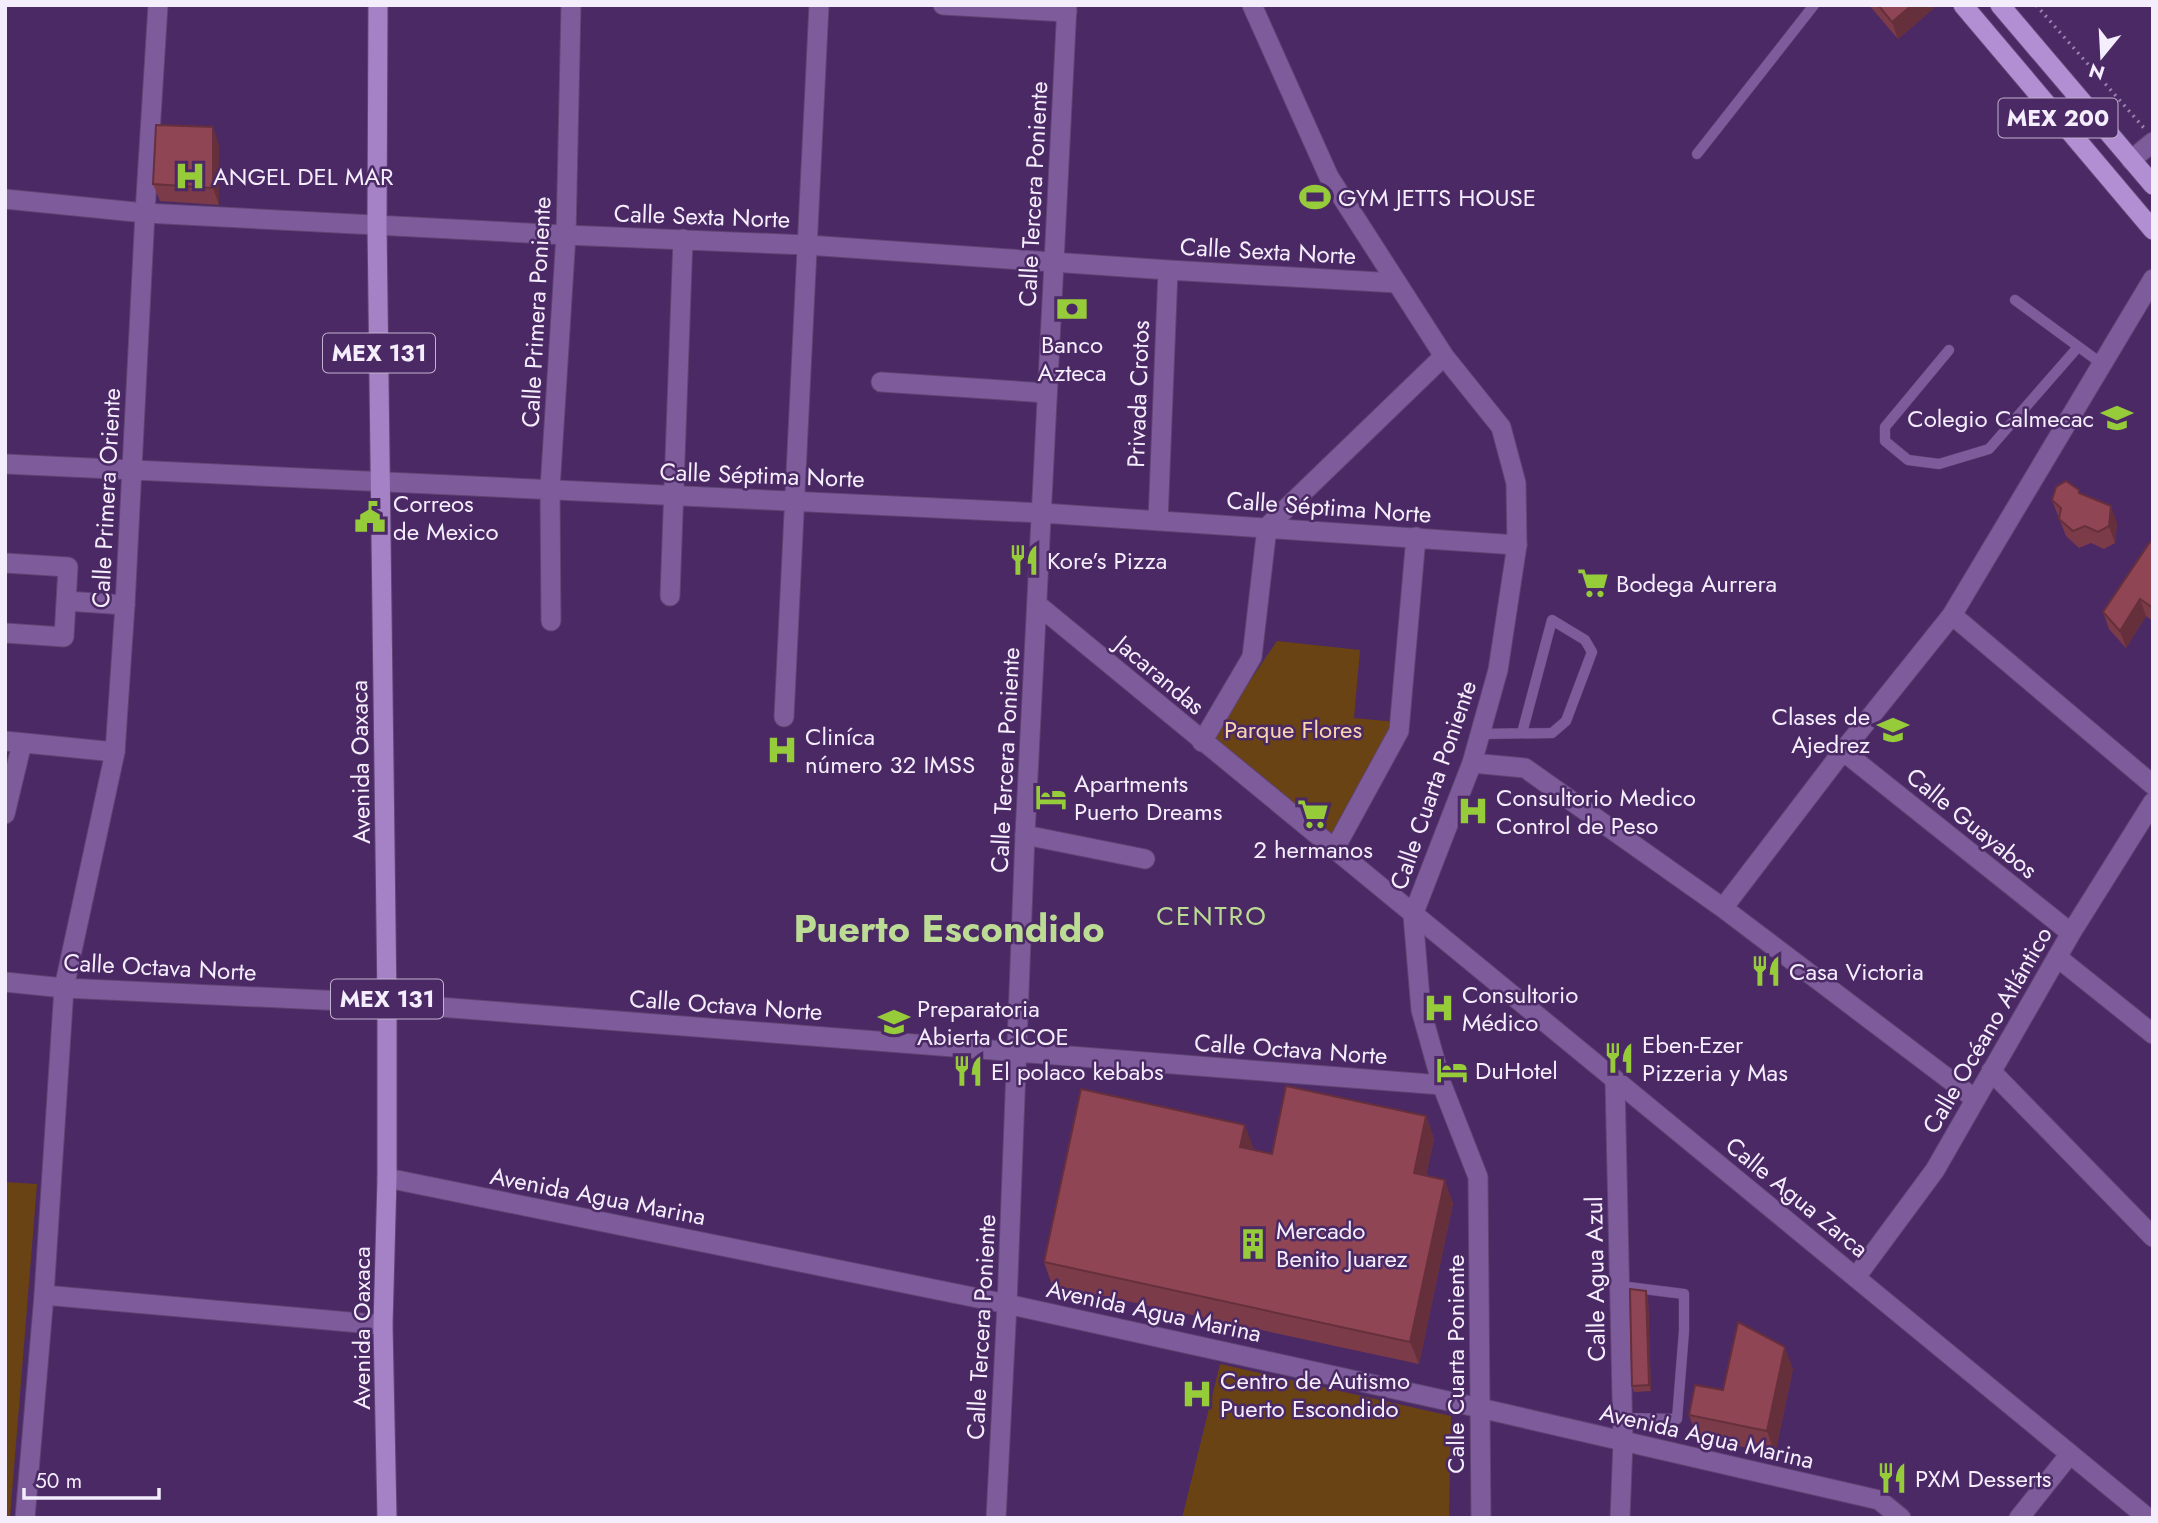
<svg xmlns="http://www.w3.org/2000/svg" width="2158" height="1523" font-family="Jost,sans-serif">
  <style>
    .green { fill: #694313 }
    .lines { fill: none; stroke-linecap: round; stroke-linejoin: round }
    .service-casing { stroke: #604473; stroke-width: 11 }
    .minor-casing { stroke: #604473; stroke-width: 21 }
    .tertiary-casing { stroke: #604473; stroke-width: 21 }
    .primary-casing { stroke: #604473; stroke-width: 21 }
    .trunk-casing { stroke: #604473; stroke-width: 21 }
    .path { stroke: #9882aa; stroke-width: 3.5; stroke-dasharray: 2 5; stroke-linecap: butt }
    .service { stroke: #7e5c9c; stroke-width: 10 }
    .minor { stroke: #7e5c9c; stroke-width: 19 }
    .tertiary { stroke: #7e5c9c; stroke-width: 19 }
    .primary { stroke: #a582c5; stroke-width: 19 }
    .trunk { stroke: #b28ed2; stroke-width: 19 }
    .wall { fill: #7c3b49 }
    .shaded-wall { fill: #65303c }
    .building { fill: #904555; stroke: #65303c; stroke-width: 2 }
    .labels { text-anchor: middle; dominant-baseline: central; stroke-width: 5; stroke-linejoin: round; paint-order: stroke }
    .shield { fill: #4b2965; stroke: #c1b2cf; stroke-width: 2 }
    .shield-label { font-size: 23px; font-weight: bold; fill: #f4edfc }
    .poi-label { font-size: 24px; fill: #f4edfc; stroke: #4b2965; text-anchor: start }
    .street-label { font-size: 24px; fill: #f4edfc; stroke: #4b2965 }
    .park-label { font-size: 24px; fill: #fad4ad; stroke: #4b2965 }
    .neighbourhood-label { font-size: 26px; letter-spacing: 2px; fill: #bcdb94; stroke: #4b2965 }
    .town-label { font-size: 38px; font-weight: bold; fill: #bcdb94; stroke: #4b2965 }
  </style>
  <rect width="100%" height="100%" fill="#4b2965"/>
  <path class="green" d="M1277 641 1360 650 1354 718 1397 722 1332 841 1209 741Z
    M5 1182 37 1184 10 1518H5Z
    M1220 1364 1451 1416 1449 1518H1182Z"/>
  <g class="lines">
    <defs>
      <path id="service" d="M1697 154 1814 5
        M2015 300 2102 364
        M1949 350 1885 427V441L1908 460 1939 464 1989 449 2078 347
        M1480 734 1552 733 1566 721 1592 652 1585 640 1552 620 1522 733
        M1620 1286 1684 1294V1331L1677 1419 1623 1418"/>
      <path id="minor" d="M943 5 1067 12
        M2131 160 2153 142
        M5 199 145 213 566 235 807 245 1168 270 1397 283
        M881 382 1047 393
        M5 464 1042 513 1517 545
        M1158 521 1168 270
        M5 563 68 567 64 637 5 633
        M670 596 683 239
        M66 601 125 605
        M1952 615 2153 785
        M551 621 550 489 566 235 571 5
        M784 717 819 5
        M5 741 115 752
        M1202 742 1252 657 1267 527 1444 356
        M1843 751 2071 933
        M1472 763 1525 768 1723 908 1975 1099
        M5 814 22 743
        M1025 835 1145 859
        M1334 850 1399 731 1416 537
        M1723 908 1843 751 1952 615 2153 279
        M2057 957 2153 1034
        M5 982 64 988
        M1991 1071 2153 1237
        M1615 1081 1623 1442 1620 1518
        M1856 1277 1935 1170 2071 933 2153 802
        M44 1295 383 1325
        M2019 1518 2070 1454"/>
      <path id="tertiary" d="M1252 5 1329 177 1444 356 1501 427 1516 483 1517 545 1498 670 1472 763 1413 915 1421 1010 1442 1085 1478 1177 1481 1518
        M1038 605 2148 1518
        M64 988 387 1003 1442 1085
        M387 1178 1007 1304 1480 1408 1879 1500 1901 1518
        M25 1518 44 1295 64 988 115 752 125 605 145 213 158 5
        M996 1518 1007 1304 1025 835 1067 5"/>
      <path id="primary" d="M378 5 377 224 387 1003V1178L383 1325 387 1518"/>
      <path id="trunk" d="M1963 5 2153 230
        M2000 5 2153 185"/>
    </defs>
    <use href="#service" class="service-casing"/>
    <use href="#minor" class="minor-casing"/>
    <use href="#tertiary" class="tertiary-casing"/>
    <use href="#primary" class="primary-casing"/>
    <use href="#trunk" class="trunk-casing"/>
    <path class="path" d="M2036 5 2144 128"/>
    <use href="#service" class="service"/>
    <use href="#minor" class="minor"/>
    <use href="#tertiary" class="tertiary"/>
    <use href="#primary" class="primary"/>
    <use href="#trunk" class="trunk"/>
  </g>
  <path class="wall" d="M1869 5H1933L1934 8 1898 39Z
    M219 144V205L160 201 153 184Z
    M2079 490 2080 493 2117 523 2115 543 2104 549 2091 543 2079 548 2066 536 2052 500Z
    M2153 544V621L2146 616 2126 648 2109 629 2103 612Z
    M1426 1116 1434 1139 1426 1176 1453 1203 1419 1364 1052 1285 1044 1262 1253 1147V1150L1272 1154Z
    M1646 1291 1648 1297 1651 1391 1634 1392 1632 1386Z
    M1793 1369 1775 1454 1697 1437 1689 1415 1723 1390Z"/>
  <path class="shaded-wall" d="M1912 5H1933L1934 8 1898 39 1892 22Z
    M213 127 219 144V205L213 188Z
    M2111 506 2117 523 2115 543 2109 526Z
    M2140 599 2146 616 2126 648 2120 631Z
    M1426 1116 1434 1139 1422 1196 1414 1173Z
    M1245 1125 1253 1147 1249 1170 1240 1147Z
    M1445 1180 1453 1203 1419 1364 1410 1342Z
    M1646 1291 1648 1297 1651 1391 1649 1385Z
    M1785 1347 1793 1369 1775 1454 1767 1431Z"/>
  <path class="building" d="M1878 5H1912L1892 22Z
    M156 125 213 127V188L153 184Z
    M2066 481 2079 490V493L2111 506 2109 526 2098 532 2085 526 2073 531 2059 519 2061 508 2052 500 2056 487Z
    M2150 542 2153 544V608L2140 599 2120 631 2103 612Z
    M1286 1086 1426 1116 1414 1173 1445 1180 1410 1342 1044 1262 1081 1089 1245 1125 1240 1147 1272 1154Z
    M1630 1289 1646 1291 1649 1385 1632 1386Z
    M1738 1322 1785 1347 1767 1431 1689 1415 1695 1385 1723 1390Z"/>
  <defs>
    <symbol id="hospital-bare" viewBox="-9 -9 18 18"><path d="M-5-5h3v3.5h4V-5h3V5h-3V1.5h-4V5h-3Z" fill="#96cc3a" stroke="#4b2965" stroke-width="2.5" paint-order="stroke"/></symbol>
    <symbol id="stadium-bare" viewBox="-9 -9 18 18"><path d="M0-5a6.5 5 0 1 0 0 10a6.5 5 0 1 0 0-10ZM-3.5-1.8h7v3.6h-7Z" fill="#96cc3a" stroke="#4b2965" stroke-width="2.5" paint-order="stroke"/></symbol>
    <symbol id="bank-bare" viewBox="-9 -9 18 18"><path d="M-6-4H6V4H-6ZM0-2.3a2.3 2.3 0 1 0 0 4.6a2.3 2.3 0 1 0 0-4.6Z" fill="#96cc3a" stroke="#4b2965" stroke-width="2.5" paint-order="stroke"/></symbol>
    <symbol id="school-bare" viewBox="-9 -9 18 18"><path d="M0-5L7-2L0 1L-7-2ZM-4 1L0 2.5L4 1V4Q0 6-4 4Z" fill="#96cc3a" stroke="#4b2965" stroke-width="2.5" paint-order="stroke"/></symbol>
    <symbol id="civic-bare" viewBox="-9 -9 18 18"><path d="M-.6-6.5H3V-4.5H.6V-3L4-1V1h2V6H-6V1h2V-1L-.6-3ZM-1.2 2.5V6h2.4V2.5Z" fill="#96cc3a" stroke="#4b2965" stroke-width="2.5" paint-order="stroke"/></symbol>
    <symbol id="restaurant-bare" viewBox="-9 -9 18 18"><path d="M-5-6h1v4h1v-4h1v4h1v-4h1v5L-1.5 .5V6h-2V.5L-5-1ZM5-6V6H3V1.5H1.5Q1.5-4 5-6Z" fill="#96cc3a" stroke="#4b2965" stroke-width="2.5" paint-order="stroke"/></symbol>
    <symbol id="supermarket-bare" viewBox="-9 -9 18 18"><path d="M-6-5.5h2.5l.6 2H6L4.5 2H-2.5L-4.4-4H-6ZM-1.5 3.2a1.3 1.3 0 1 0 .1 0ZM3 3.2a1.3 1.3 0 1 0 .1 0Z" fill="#96cc3a" stroke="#4b2965" stroke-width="2.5" paint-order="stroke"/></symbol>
    <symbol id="hotel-bare" viewBox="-9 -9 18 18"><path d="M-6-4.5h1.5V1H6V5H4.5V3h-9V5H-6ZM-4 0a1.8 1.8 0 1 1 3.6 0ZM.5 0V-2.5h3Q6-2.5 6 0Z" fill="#96cc3a" stroke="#4b2965" stroke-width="2.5" paint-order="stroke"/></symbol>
    <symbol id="university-bare" viewBox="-9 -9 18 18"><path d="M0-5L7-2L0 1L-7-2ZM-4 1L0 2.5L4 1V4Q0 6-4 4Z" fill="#96cc3a" stroke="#4b2965" stroke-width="2.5" paint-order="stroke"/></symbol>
    <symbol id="building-bare" viewBox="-9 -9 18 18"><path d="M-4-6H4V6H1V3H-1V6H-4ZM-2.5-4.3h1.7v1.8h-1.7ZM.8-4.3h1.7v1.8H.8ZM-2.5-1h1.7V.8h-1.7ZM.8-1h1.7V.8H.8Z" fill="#96cc3a" stroke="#4b2965" stroke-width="2.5" paint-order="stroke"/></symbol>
  </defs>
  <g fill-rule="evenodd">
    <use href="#hospital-bare" x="168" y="154" width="44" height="44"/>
    <use href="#stadium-bare" x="1293" y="175" width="44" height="44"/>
    <use href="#bank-bare" x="1050" y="287" width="44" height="44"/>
    <use href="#school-bare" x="2095" y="396" width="44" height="44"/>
    <use href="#civic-bare" x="348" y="495" width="44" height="44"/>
    <use href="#restaurant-bare" x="1002" y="538" width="44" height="44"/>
    <use href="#supermarket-bare" x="1571" y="561" width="44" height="44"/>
    <use href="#school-bare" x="1871" y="708" width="44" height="44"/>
    <use href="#hospital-bare" x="760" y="728" width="44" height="44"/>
    <use href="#hotel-bare" x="1029" y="775" width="44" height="44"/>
    <use href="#hospital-bare" x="1451" y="789" width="44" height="44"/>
    <use href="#supermarket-bare" x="1291" y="792" width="44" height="44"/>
    <use href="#restaurant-bare" x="1744" y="949" width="44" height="44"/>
    <use href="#hospital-bare" x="1417" y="986" width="44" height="44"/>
    <use href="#university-bare" x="872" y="1000" width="44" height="44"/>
    <use href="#restaurant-bare" x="1597" y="1036" width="44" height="44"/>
    <use href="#hotel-bare" x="1430" y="1048" width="44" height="44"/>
    <use href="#restaurant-bare" x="946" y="1049" width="44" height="44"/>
    <use href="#building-bare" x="1231" y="1222" width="44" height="44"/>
    <use href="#hospital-bare" x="1175" y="1372" width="44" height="44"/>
    <use href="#restaurant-bare" x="1870" y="1456" width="44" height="44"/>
  </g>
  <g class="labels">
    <g class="shield">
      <rect x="1998.5" y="98.5" width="119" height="39" rx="5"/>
      <rect x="323" y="333.5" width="112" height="39" rx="5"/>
      <rect x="331" y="979.5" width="112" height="39" rx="5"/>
    </g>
    <g class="shield-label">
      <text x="2058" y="118">MEX 200</text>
      <text x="379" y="353">MEX 131</text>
      <text x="387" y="999">MEX 131</text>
    </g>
    <g class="poi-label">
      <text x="213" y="176">ANGEL DEL MAR</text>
      <text x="1338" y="197">GYM JETTS HOUSE</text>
      <text x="1072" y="344" text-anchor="middle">Banco<tspan x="1072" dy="28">Azteca</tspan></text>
      <text x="2094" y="418" text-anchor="end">Colegio Calmecac</text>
      <text x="393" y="503">Correos<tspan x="393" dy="28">de Mexico</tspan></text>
      <text x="1047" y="560">Kore’s Pizza</text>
      <text x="1616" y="583">Bodega Aurrera</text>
      <text x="1870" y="716" text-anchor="end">Clases de<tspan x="1870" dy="28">Ajedrez</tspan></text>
      <text x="805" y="736">Cliníca<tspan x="805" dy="28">número 32 IMSS</tspan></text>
      <text x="1074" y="783">Apartments<tspan x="1074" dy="28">Puerto Dreams</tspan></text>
      <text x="1496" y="797">Consultorio Medico<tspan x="1496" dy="28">Control de Peso</tspan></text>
      <text x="1313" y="849" text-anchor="middle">2 hermanos</text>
      <text x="1789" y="971">Casa Victoria</text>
      <text x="1462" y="994">Consultorio<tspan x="1462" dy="28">Médico</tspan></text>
      <text x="917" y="1008">Preparatoria<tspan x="917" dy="28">Abierta CICOE</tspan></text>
      <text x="1642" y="1044">Eben-Ezer<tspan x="1642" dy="28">Pizzeria y Mas</tspan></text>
      <text x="1475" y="1070">DuHotel</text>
      <text x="991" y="1071">El polaco kebabs</text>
      <text x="1276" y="1230">Mercado<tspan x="1276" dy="28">Benito Juarez</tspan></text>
      <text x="1220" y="1380">Centro de Autismo<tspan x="1220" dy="28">Puerto Escondido</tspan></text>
      <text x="1915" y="1478">PXM Desserts</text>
    </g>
    <g class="street-label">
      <text transform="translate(1033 194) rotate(-87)">Calle Tercera Poniente</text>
      <text transform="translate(702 216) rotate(2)">Calle Sexta Norte</text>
      <text transform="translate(1268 251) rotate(3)">Calle Sexta Norte</text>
      <text transform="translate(536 312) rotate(-87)">Calle Primera Poniente</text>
      <text transform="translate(1138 394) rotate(-88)">Privada Crotos</text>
      <text transform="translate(762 475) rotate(2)">Calle Séptima Norte</text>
      <text transform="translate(106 498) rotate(-87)">Calle Primera Oriente</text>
      <text transform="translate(1329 507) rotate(4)">Calle Séptima Norte</text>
      <text transform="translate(1160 675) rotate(40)">Jacarandas</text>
      <text transform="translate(1005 760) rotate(-87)">Calle Tercera Poniente</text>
      <text transform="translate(360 762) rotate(-91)">Avenida Oaxaca</text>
      <text transform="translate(1433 785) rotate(-71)">Calle Cuarta Poniente</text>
      <text transform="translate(1972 823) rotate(39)">Calle Guayabos</text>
      <text transform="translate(160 967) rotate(3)">Calle Octava Norte</text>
      <text transform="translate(726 1005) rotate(4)">Calle Octava Norte</text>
      <text transform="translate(1987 1030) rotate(-60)">Calle Océano Atlántico</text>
      <text transform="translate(1291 1049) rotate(4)">Calle Octava Norte</text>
      <text transform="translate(598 1196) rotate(11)">Avenida Agua Marina</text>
      <text transform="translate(1797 1197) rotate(39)">Calle Agua Zarca</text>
      <text transform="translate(1595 1279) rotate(-91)">Calle Agua Azul</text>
      <text transform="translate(1154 1311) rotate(12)">Avenida Agua Marina</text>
      <text transform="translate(981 1327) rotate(-87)">Calle Tercera Poniente</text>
      <text transform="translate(361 1328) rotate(-90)">Avenida Oaxaca</text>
      <text transform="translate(1455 1364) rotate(-90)">Calle Cuarta Poniente</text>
      <text transform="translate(1707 1436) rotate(13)">Avenida Agua Marina</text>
    </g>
    <g class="park-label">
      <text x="1293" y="729">Parque Flores</text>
    </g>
    <g class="neighbourhood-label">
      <text x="1212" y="916">CENTRO</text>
    </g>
    <g class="town-label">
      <text x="949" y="928">Puerto Escondido</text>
    </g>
  </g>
  <rect width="2158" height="1523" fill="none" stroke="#f4edfc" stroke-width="14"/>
  <g transform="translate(2102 56) rotate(198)" stroke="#4b2965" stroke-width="5" paint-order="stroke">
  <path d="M0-5L12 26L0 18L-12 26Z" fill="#f4edfc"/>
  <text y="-10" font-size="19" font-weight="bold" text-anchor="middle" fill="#f4edfc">N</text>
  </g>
  <path d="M24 1488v10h135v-10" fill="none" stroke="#f4edfc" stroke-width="3.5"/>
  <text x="35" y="1488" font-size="21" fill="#f4edfc" stroke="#4b2965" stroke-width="5" paint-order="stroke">50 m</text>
</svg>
